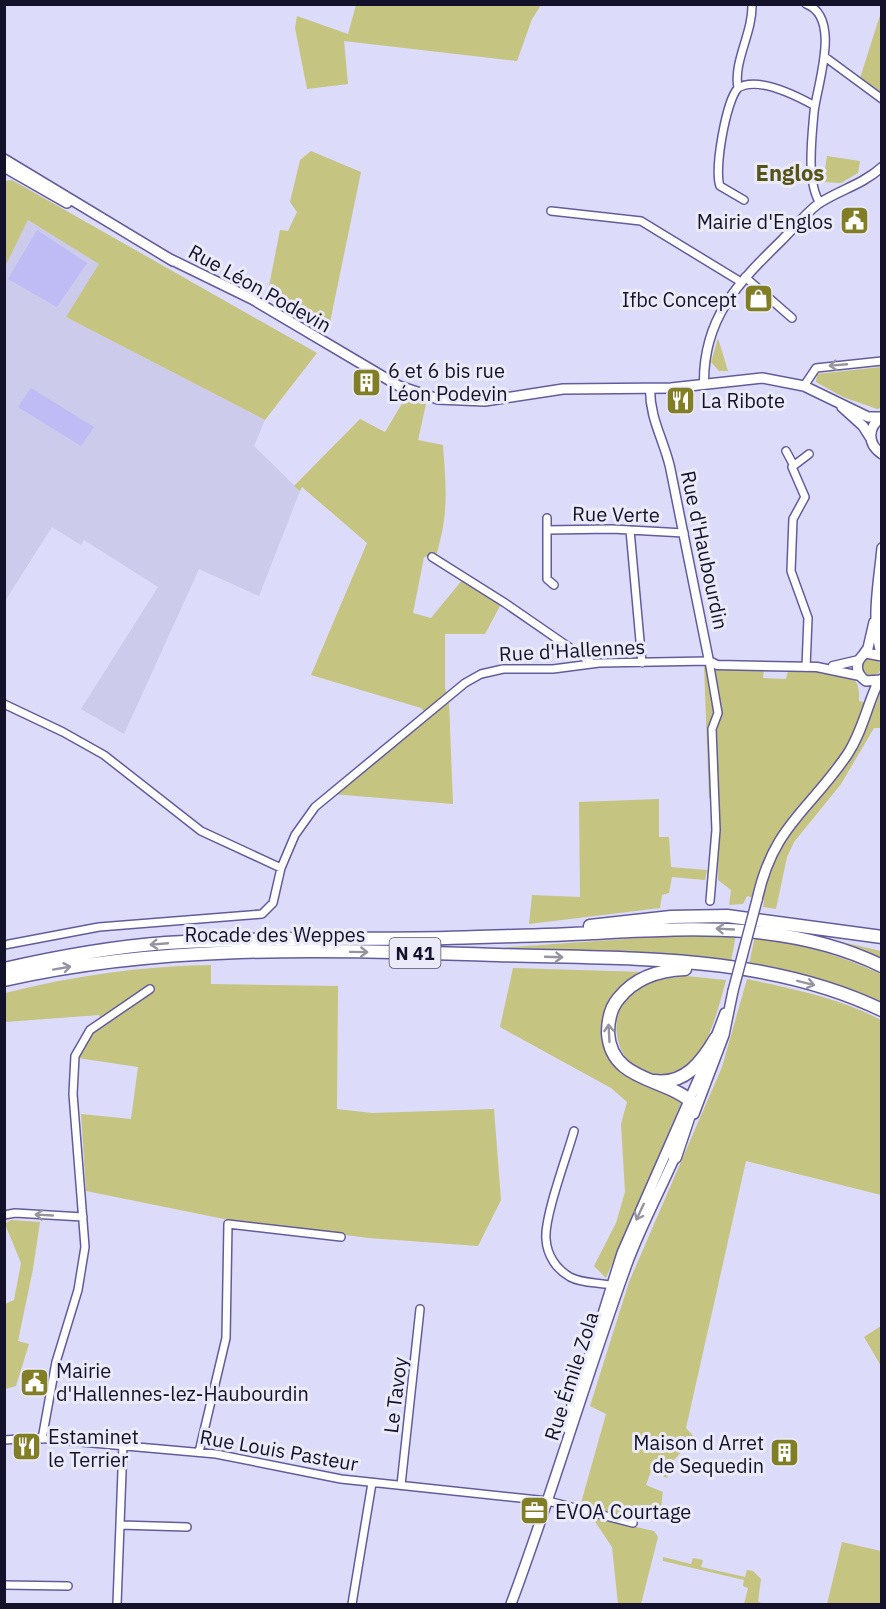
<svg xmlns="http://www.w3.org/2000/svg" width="886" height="1609" font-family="'IBM Plex Sans',sans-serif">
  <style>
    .built { fill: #cccbeb }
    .green { fill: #c5c480 }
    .water { fill: #bebbf5 }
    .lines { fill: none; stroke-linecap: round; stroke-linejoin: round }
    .minor-casing { stroke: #635c9c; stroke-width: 10 }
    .tertiary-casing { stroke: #635c9c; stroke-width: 11 }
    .secondary-casing { stroke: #635c9c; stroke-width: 12 }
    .trunk-casing { stroke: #635c9c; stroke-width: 15 }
    .minor { stroke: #fff; stroke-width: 7 }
    .tertiary { stroke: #fff; stroke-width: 8 }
    .secondary { stroke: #fff; stroke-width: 9 }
    .trunk { stroke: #fff; stroke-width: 12 }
    .secondary-bridge-casing { stroke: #635c9c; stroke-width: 12; stroke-linecap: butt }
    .secondary-bridge { stroke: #fff; stroke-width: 9 }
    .oneway { stroke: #95949f }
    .labels { text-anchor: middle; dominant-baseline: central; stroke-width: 6; stroke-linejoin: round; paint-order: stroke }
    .shield { fill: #eaeaf9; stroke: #545268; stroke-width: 1.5 }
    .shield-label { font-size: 18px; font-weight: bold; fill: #14112a }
    .poi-label { font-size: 20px; fill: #14112a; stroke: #eaeaf9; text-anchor: start }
    .street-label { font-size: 20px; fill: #14112a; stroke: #eaeaf9 }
    .quarter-label { font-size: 22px; font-weight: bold; fill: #555316; stroke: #eaeaf9 }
  </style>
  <rect width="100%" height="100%" fill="#dcdbf9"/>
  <path class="built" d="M28 220 100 264 66 317 265 420 254 446 300 491 259 596 199 569 124 734 81 709 158 587 84 540 81 545 52 527 5 601V267Z"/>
  <path class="green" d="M356 5H541L532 19 517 61 344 41 348 84 307 89 295 28 297 16 348 34Z
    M881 12V92L860 78Z
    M311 151 361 172 328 332 267 296 280 230 288 231 297 212 290 202 300 160Z
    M827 156 860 161 858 173 841 183 823 182Z
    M12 180 317 353 265 420 66 317 99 264 28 220 5 267V181Z
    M718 338 728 371H719L711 362Z
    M881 367V408L877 409 843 397 816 382 817 374Z
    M406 397 426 404 418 440 443 445C446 488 449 513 436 556L424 557 413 613 431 618 463 579 501 604 485 634H445V688L449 702 453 804 332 794 429 717 421 708 311 675 367 543 302 487 300 491 294 486 360 419 385 432Z
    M863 667a9 9 0 1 1 18 0a9 9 0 1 1-18 0Z
    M704 666 764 669 763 678 786 679 788 671C803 672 842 669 853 679 860 684 859 694 859 701L876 705 881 689V728H874L841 784 794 842 787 857 776 909 763 907 764 901 747 896 743 904 729 905 731 890 718 880 719 798H709Z
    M659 799V837H669L671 867 707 870 705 880 672 877 669 893 662 895 660 908 529 924 532 895 580 897 579 802Z
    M736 934 731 962 670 954 485 949 682 935Z
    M755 936C800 943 840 955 881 974V1002L832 983 749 964Z
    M842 942 881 951V959Z
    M211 965V984L338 986 337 1109 372 1113 494 1109 501 1200 478 1246 369 1238 234 1221 86 1191 81 1114 131 1119 138 1067 78 1058 85 1041 102 1023 99 1015 5 1022V993C73 976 141 966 211 965Z
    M513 968 645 972 624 985 605 1039 608 1055 629 1078 682 1101 606 1278 594 1266 616 1223 625 1192 621 1124 627 1102 611 1088 500 1027Z
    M686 976 726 980C719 1006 705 1066 675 1075 621 1091 593 1011 641 986 656 979 671 978 686 976Z
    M747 979C793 989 840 998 881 1020V1195L746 1161 686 1428 695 1438 672 1462 667 1478 651 1471 646 1485 663 1492C662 1496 662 1502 661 1506 652 1530 598 1508 581 1503L606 1414 590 1406 629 1282 722 1067Z
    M11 1220 40 1222 33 1269 18 1341 29 1344 16 1386 5 1389V1304L14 1300 21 1263 5 1224Z
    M881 1326V1366L864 1337Z
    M592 1517 654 1531 658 1537 641 1604H618L612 1547Z
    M842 1542 881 1551V1604H827Z
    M663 1557 691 1564 693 1558 703 1560 701 1567 745 1577 747 1570 753 1571 761 1579 758 1601 762 1604H744L748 1588 743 1586 744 1580 663 1561Z"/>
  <path class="water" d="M37 230 87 263 57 307 8 279Z
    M31 388 94 427 81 446 18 407Z"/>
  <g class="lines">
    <defs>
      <path id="minor" d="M806 4C842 17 817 85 814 112 812 137 806 182 820 203
        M825 57 882 99
        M738 88C758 76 797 96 815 106
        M744 200 720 186C714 169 726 101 738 88 733 61 753 33 752 4
        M551 211 641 221 741 282
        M745 277 792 318
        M804 386 816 368 882 361
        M786 451 793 464
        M547 518V579L554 585
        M547 530 612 529 684 533
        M630 530 642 663
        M432 557 505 603 592 663
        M806 667 808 618 791 571 793 519 805 497 792 467 809 454
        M4 704 63 732 104 755 201 831 281 868
        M4 945 99 927 262 914 273 903 281 868 295 835 315 807 465 683 481 674 503 669H553L599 663 709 661 718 713 712 729 716 830 710 901
        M574 1131C567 1156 544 1217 546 1239 547 1255 556 1269 570 1277 583 1284 600 1282 615 1286
        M4 1215 15 1213 83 1217
        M42 1439 56 1362 78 1290 85 1247 73 1094 75 1056 90 1030 150 989
        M4 1440 36 1438 216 1454 341 1479 548 1501 633 1523
        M199 1452 226 1338 228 1224 341 1237
        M401 1485 420 1309
        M120 1525 187 1527
        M4 1585 68 1586
        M117 1604 123 1445
        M352 1604 372 1483"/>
      <path id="tertiary" d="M704 384C703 318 738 283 782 240 794 228 805 214 818 204 839 190 862 185 882 167
        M650 389C650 419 663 438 670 467L709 661 717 665 817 667 860 676
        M833 666 859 660"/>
      <path id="secondary" d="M4 159 173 261
        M4 167 67 203
        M170 259 252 299 399 386 438 399 485 401 563 389 671 388 762 378 804 386 868 417H882
        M842 407 863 426 870 437
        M882 417C867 427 867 444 882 454
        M882 548C879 582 870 623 882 655
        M863 655 868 648 874 622
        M881 680 866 681C854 673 855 660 866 653L882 656
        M757 900C773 826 808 812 847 755 861 734 866 710 876 687L882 679
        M714 1042 725 1013
        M694 1114 724 1035 733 991
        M567 1428 576 1387 591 1352 622 1253 709 1055
        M511 1604C553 1492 586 1377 627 1264 641 1226 661 1189 677 1152"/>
      <path id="trunk" d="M590 926 671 917 727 916 882 937
        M4 969C57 957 111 947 166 943 259 937 353 940 447 938 495 936 544 936 592 933 691 928 790 921 882 966
        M4 980C167 943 332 950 498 955 625 959 764 953 882 1010
        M654 1081C685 1085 702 1062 716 1038
        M675 1157 693 1103C665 1077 611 1082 608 1033 608 1020 611 1007 619 998 635 978 660 970 685 969"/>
    </defs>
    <use href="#minor" class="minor-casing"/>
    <use href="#tertiary" class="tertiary-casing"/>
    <use href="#secondary" class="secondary-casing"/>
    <use href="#trunk" class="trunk-casing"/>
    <use href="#minor" class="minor"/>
    <use href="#tertiary" class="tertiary"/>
    <use href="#secondary" class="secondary"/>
    <use href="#trunk" class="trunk"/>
    <defs>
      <path id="secondary-bridge" d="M733 991 757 900"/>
    </defs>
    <use href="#secondary-bridge" class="secondary-bridge-casing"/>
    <use href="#secondary-bridge" class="secondary-bridge"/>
  </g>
  <defs><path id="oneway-shaft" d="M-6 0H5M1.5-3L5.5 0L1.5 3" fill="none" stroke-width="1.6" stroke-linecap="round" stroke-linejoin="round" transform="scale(1.5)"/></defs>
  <g class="oneway">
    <use href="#oneway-shaft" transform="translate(838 365) rotate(175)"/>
    <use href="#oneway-shaft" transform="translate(725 929) rotate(-177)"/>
    <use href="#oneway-shaft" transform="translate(159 944) rotate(175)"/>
    <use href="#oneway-shaft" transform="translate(359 952) rotate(1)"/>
    <use href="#oneway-shaft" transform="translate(554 957) rotate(2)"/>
    <use href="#oneway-shaft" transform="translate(62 968) rotate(-10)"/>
    <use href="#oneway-shaft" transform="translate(806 983) rotate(14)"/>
    <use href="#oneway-shaft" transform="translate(609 1033) rotate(-93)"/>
    <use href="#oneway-shaft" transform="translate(640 1212) rotate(115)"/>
    <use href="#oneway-shaft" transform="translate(44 1215) rotate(-177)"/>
  </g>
  <defs>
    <symbol id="civic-square" viewBox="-11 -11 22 22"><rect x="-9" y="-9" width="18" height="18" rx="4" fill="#817e26" stroke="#eaeaf9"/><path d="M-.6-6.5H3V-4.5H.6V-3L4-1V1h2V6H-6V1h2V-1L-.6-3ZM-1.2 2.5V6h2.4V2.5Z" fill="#fff"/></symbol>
    <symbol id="shop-square" viewBox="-11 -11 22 22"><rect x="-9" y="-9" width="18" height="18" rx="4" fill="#817e26" stroke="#eaeaf9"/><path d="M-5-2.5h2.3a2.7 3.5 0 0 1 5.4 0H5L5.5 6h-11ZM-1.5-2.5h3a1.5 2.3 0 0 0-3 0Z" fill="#fff"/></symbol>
    <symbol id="building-square" viewBox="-11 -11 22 22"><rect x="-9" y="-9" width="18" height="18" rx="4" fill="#817e26" stroke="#eaeaf9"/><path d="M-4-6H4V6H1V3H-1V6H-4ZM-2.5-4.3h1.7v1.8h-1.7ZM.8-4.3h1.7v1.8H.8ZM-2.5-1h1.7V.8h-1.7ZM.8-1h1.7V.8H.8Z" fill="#fff"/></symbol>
    <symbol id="restaurant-square" viewBox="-11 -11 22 22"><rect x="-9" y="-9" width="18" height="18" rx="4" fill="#817e26" stroke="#eaeaf9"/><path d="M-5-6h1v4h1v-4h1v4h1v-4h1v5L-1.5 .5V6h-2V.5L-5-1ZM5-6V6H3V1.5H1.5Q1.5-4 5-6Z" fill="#fff"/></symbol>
    <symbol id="office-square" viewBox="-11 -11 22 22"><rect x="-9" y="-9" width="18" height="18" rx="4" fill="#817e26" stroke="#eaeaf9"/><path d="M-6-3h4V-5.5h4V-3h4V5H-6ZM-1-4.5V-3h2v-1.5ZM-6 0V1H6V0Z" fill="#fff"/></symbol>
  </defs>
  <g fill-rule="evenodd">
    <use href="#civic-square" x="838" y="204" width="33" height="33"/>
    <use href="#shop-square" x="742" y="282" width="33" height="33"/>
    <use href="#building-square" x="350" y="366" width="33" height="33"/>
    <use href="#restaurant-square" x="664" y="384" width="33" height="33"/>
    <use href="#civic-square" x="18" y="1366" width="33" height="33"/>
    <use href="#restaurant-square" x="10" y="1430" width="33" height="33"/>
    <use href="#building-square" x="768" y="1436" width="33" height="33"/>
    <use href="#office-square" x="518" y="1494" width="33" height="33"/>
  </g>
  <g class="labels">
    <rect class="shield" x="389.5" y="938" width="51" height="30" rx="4.5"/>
    <g class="shield-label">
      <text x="415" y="953">N 41</text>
    </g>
    <g class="poi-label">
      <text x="833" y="221" text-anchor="end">Mairie d'Englos</text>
      <text x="737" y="299" text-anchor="end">Ifbc Concept</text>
      <text x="388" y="370">6 et 6 bis rue<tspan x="388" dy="23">Léon Podevin</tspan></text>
      <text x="701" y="400">La Ribote</text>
      <text x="56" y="1370">Mairie<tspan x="56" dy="23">d'Hallennes-lez-Haubourdin</tspan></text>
      <text x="48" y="1436">Estaminet<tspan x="48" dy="23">le Terrier</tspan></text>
      <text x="764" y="1442" text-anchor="end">Maison d Arret<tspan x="764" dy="23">de Sequedin</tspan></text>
      <text x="555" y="1511">EVOA Courtage</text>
    </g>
    <g class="street-label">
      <text transform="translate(260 288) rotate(29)">Rue Léon Podevin</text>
      <text transform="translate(616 514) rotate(1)">Rue Verte</text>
      <text transform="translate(705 550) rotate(78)">Rue d'Haubourdin</text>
      <text transform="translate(572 650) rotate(-3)">Rue d'Hallennes</text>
      <text x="275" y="934">Rocade des Weppes</text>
      <text transform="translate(571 1376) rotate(-72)">Rue Émile Zola</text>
      <text transform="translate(395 1395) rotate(-83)">Le Tavoy</text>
      <text transform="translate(279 1450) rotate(10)">Rue Louis Pasteur</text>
    </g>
    <g class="quarter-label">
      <text x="790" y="172">Englos</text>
    </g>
  </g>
  <rect width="886" height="1609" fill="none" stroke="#14112a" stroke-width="12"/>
</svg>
